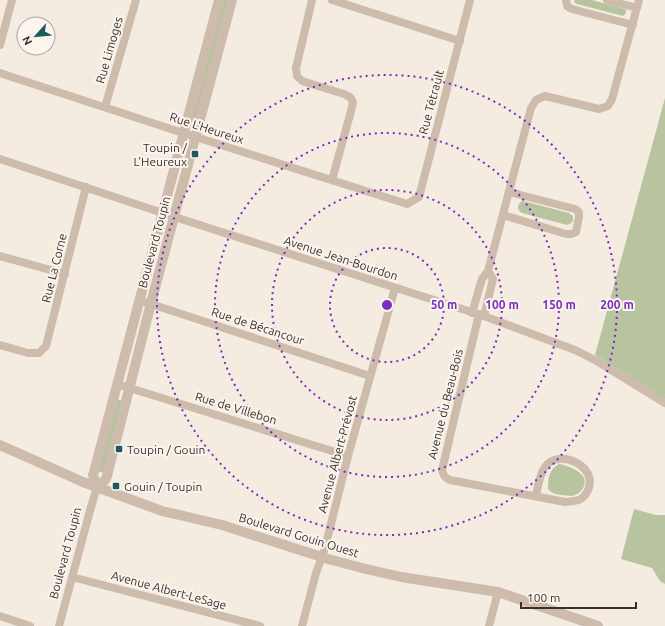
<svg xmlns="http://www.w3.org/2000/svg" width="665" height="626" font-family="Ubuntu,sans-serif">
  <style>
    .green { fill: #b8c4a0 }
    .lines { fill: none; stroke-linecap: round; stroke-linejoin: round }
    .minor { stroke: #cdbbac; stroke-width: 8 }
    .tertiary { stroke: #cdbbac; stroke-width: 10 }
    .ring { fill: none; stroke: #7b2cbf; stroke-width: 2; stroke-dasharray: 2 4 }
    .poi-dot { fill: #1f5a5e; stroke: #fbf5ee; stroke-width: 1.5 }
    .labels { text-anchor: middle; dominant-baseline: central; stroke-width: 4; stroke-linejoin: round; paint-order: stroke }
    .street-label { font-size: 12px; fill: #3b302b; stroke: #fbf5ee }
    .poi-label { font-size: 12px; fill: #3b302b; stroke: #fbf5ee; text-anchor: start }
    .centre { fill: #7b2cbf; stroke: #fbf5ee; stroke-width: 2 }
    .ring-label { font-size: 12px; text-anchor: middle; font-weight: bold; fill: #7b2cbf; stroke: #fbf5ee; stroke-width: 4; stroke-linejoin: round; paint-order: stroke }
  </style>
  <rect width="100%" height="100%" fill="#f4ebe1"/>
  <path class="green" d="M221 0H229L196 122 190 120Z
    M574 0H592L625 9 626 11V13L623 16 577 4 575 3Z
    M665 98V399L595 355Z
    M523 201 569 213 573 216V221L570 224 567 225 522 213C516 210 517 203 523 201Z
    M116 399 123 401 104 473 97 471Z
    M559 464C567 465 581 471 584 478 587 487 579 495 571 496 568 496 565 495 562 495 555 494 553 494 548 489 548 477 549 470 559 464Z
    M634 509 656 515H665V584L660 581 652 568 621 559Z"/>
  <g class="lines">
    <path class="minor" d="M312 0 296 68 297 76 302 81 344 94 350 97 353 102 351 111 332 180
      M332 0 460 41
      M566 0 567 6 572 9 633 25
      M607 0 637 8
      M0 45 12 0
      M0 73 177 131 407 204 419 197 470 0
      M105 107 136 0
      M0 159 184 220 484 316 575 350 595 360 665 403
      M503 215 566 234H571L576 232 579 217V212L575 209 509 192
      M0 256 65 274
      M145 302 370 376
      M472 313 482 279 488 271 531 108 536 100 545 96 599 109 608 106 612 99 639 0
      M479 314 442 470C443 475 445 478 450 480L565 502C577 501 583 501 588 490 599 467 559 447 545 467 539 475 538 487 536 496
      M484 316 493 279 488 271
      M0 345 28 353H39L46 346 86 187
      M117 384 348 456
      M72 577 260 626
      M0 616 30 626
      M59 626 91 507 97 487
      M302 626 316 573 325 548 348 456 395 288
      M489 626 498 592"/>
    <path class="tertiary" d="M0 445 83 482 162 511 222 525 328 559 362 568 401 577 498 592 598 626
      M97 487 105 480 107 476 151 303 232 0
      M97 487 93 475 94 472 219 0"/>
  </g>
  <g class="ring">
    <circle cx="387" cy="305" r="57"/>
    <circle cx="387" cy="305" r="115"/>
    <circle cx="387" cy="305" r="172"/>
    <circle cx="387" cy="305" r="230"/>
  </g>
  <g class="poi-dot">
    <rect x="191" y="150" width="8" height="8" rx="2"/>
    <rect x="115" y="445" width="8" height="8" rx="2"/>
    <rect x="112" y="482" width="8" height="8" rx="2"/>
  </g>
  <g class="labels">
    <g class="street-label">
      <text transform="translate(109 50) rotate(-74)">Rue Limoges</text>
      <text transform="translate(431 102) rotate(-75)">Rue Tétrault</text>
      <text transform="translate(207 128) rotate(18)">Rue L'Heureux</text>
      <text transform="translate(154 242) rotate(-75)">Boulevard Toupin</text>
      <text transform="translate(341 258) rotate(18)">Avenue Jean-Bourdon</text>
      <text transform="translate(54 268) rotate(-76)">Rue La Corne</text>
      <text transform="translate(258 326) rotate(18)">Rue de Bécancour</text>
      <text transform="translate(445 404) rotate(-76)">Avenue du Beau-Bois</text>
      <text transform="translate(236 408) rotate(17)">Rue de Villebon</text>
      <text transform="translate(337 454) rotate(-75)">Avenue Albert-Prévost</text>
      <text transform="translate(299 535) rotate(17)">Boulevard Gouin Ouest</text>
      <text transform="translate(65 553) rotate(-75)">Boulevard Toupin</text>
      <text transform="translate(169 590) rotate(15)">Avenue Albert-LeSage</text>
    </g>
    <g class="poi-label">
      <text x="187" y="147" text-anchor="end">Toupin /<tspan x="187" dy="14">L'Heureux</tspan></text>
      <text x="127" y="449">Toupin / Gouin</text>
      <text x="124" y="486">Gouin / Toupin</text>
    </g>
  </g>
  <circle cx="387" cy="305" r="6" class="centre"/>
  <g class="ring-label">
    <text x="444" y="309">50 m</text>
    <text x="502" y="309">100 m</text>
    <text x="559" y="309">150 m</text>
    <text x="617" y="309">200 m</text>
  </g>
  <g transform="translate(36 36) rotate(243)"><circle r="19" fill="#fbf5ee" stroke="#aea6a0"/>
  <path d="M0-3L7 15L0 10L-7 15Z" fill="#1f5a5e"/>
  <text y="-6" font-size="11" font-weight="bold" text-anchor="middle" fill="#3b302b">N</text>
  </g>
  <path d="M521 602v6h115v-6" fill="none" stroke="#3b302b" stroke-width="2"/>
  <text x="527" y="602" font-size="12" fill="#3b302b" stroke="#fbf5ee" stroke-width="3" paint-order="stroke">100 m</text>
</svg>
